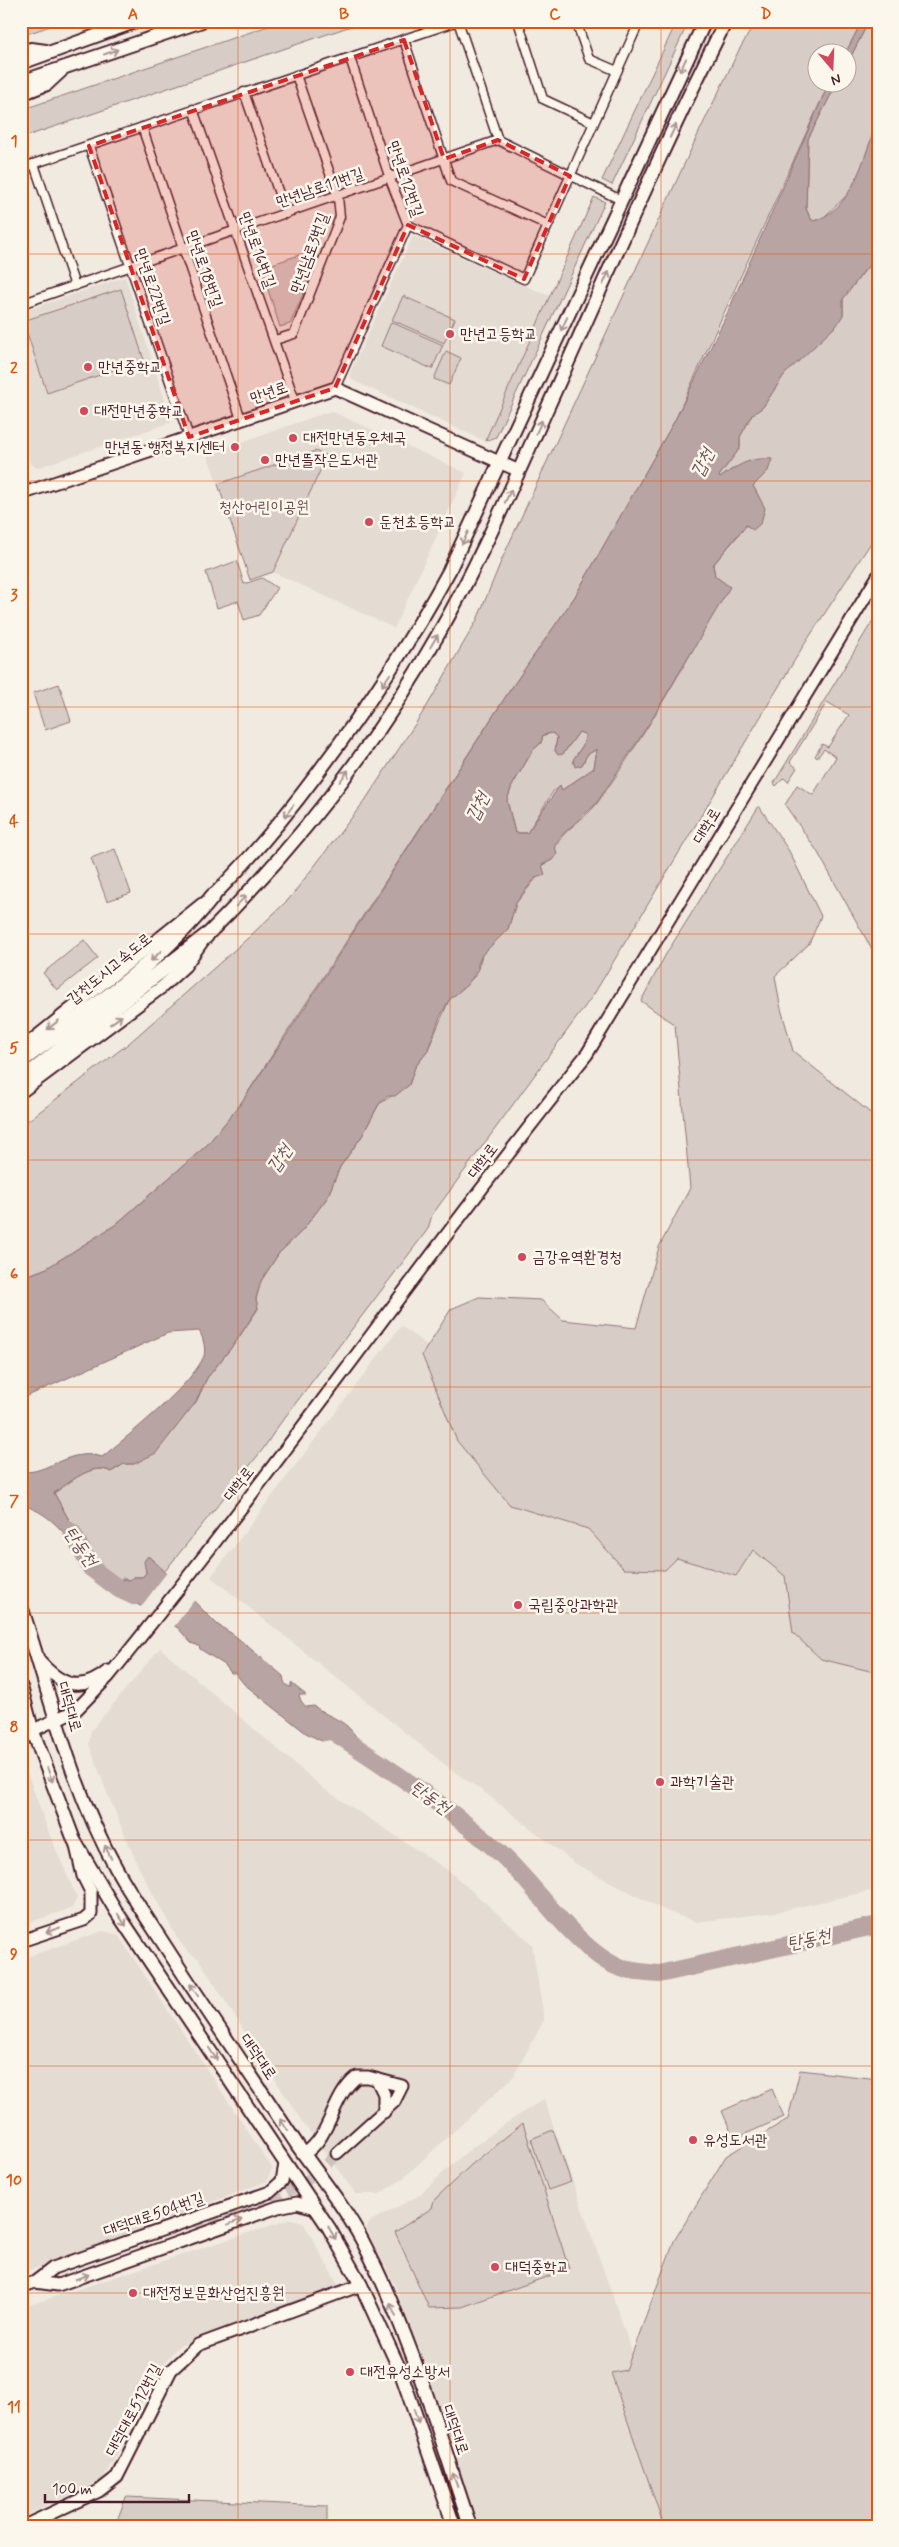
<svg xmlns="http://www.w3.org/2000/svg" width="899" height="2547" font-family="Mynerve,'Poor Story',sans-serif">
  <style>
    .built { fill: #e4dbd2 }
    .green { fill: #d8ccc6; stroke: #917678 }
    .water { fill: #b8a4a2; stroke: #8c6f72; fill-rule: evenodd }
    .pier { fill: #f0eae0 }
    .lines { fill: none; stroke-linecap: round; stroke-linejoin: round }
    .river { stroke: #b8a4a2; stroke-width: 18 }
    .secondary-tunnel { stroke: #cfc1bc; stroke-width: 11; stroke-dasharray: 11 5.5; stroke-linecap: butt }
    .street-casing { stroke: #4a1f2b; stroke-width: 11 }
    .secondary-casing { stroke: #4a1f2b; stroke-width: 15 }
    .primary-casing { stroke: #4a1f2b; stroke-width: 16 }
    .highway-casing { stroke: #4a1f2b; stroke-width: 18 }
    .street { stroke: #fbf7ec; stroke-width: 8 }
    .secondary { stroke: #fbf7ec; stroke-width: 11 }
    .primary { stroke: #fbf7ec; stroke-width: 12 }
    .highway { stroke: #fbf7ec; stroke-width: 14 }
    .oneway { stroke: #ab9695 }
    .marked { fill: #d62828; fill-opacity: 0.2; stroke: #d62828; stroke-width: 4; stroke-dasharray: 10 6; stroke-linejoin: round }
    .grid { fill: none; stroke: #e0560e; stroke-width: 1; stroke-opacity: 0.55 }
    .poi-dot { fill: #d1495b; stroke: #fbf7ec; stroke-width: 2 }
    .labels { text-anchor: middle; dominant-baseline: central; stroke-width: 5; stroke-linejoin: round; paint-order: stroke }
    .street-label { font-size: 16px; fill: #4a1f2b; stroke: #fbf7ec }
    .poi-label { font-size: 16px; fill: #4a1f2b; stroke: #fbf7ec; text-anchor: start }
    .park-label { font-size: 16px; fill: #6e4a52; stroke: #fbf7ec }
    .water-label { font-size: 18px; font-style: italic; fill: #704e55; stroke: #fbf7ec }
    .neatline { fill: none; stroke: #e0560e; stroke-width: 2 }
    .grid-label { font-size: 16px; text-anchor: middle; font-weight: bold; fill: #e0560e }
  </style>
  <rect width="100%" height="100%" fill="#f0eae0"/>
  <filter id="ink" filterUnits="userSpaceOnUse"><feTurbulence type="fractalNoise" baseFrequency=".02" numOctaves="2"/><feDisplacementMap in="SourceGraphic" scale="10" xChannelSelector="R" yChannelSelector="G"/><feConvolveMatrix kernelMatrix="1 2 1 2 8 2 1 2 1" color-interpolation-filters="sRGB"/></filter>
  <g filter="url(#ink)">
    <path class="built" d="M413 236 549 296 485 441 352 380 350 373Z
      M125 277 172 422 37 468 30 463 21 439V312Z
      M331 411 466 473 394 628 273 572 326 456 315 451 218 484 207 454Z
      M401 1326 428 1346 422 1355 510 1505 588 1529 624 1569 677 1558 736 1576 753 1550 785 1575 794 1633 821 1659 878 1673V1889L776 1912 696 1922 664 1910 576 1864 483 1791 453 1771 211 1577Z
      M160 1648 324 1789 449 1871 532 1944 544 2020 513 2077 401 2180 379 2194H356L301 2120 198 1958 188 1952 177 1938 139 1868 106 1790 89 1744 91 1731Z
      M21 1771 28 1775 50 1836 77 1898 72 1908 21 1925Z
      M103 1931 118 1935 272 2168 267 2181 160 2222 150 2230 21 2273V1959Z
      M544 2099 633 2355 626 2370 611 2373 664 2526H479L396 2288 366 2228 371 2221 418 2196 464 2154 502 2126Z
      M291 2219 304 2224 339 2287 332 2294 178 2346 155 2374 116 2456 102 2480 21 2517V2308Z"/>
    <path class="green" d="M21 21H65L21 36Z
      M283 21H366L21 138V110Z
      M677 21H689L612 185 602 180Z
      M756 21H862L846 52H816V82L829 83 675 420 574 598 508 693 239 1106 207 1145 115 1225 47 1268 21 1278V1126L128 1044 248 938 289 899 366 799 427 706 477 620 502 559 700 130 739 50Z
      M869 21H878V121L861 168 850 192 824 217 814 221 810 218 806 208 808 139 837 83 846 82 847 64Z
      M594 197 605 202 496 437 485 441Z
      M878 253V532L802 648 594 994 432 1215 428 1229 279 1425 263 1449 165 1571 148 1556 146 1573 142 1577H134L129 1580 123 1578 115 1582 100 1570 86 1552 76 1528 69 1520 54 1493C70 1483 92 1461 111 1472L124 1464H134L196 1402 207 1378 235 1343 258 1309 256 1299 261 1281 279 1253 302 1231 327 1198 340 1167 362 1136 379 1104 409 1085 415 1067 427 1052 449 1000 476 975 482 955 508 929 516 903 543 870 542 865 552 860C557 829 581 825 598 802 647 734 687 659 729 587L715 576 713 565 747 525 759 497 753 486 768 471 735 467 720 478 719 476 740 448V437L752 415 763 407 784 375 843 315V299Z
      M302 254 318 261 290 324 280 327 261 268Z
      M121 289 144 360 47 393 23 321Z
      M403 296 455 319 444 343 392 320Z
      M391 322 443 345 432 369 381 346Z
      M446 351 461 358 449 385 434 379Z
      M315 451 327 456 273 572 250 580 218 484Z
      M237 561 244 584 262 578 277 588 259 615 244 620 238 601 217 608 206 572Z
      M878 612V950L874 953 817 851 785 805 797 785 813 795 836 757 824 749 817 758 815 756 822 744 828 747 849 715 827 702 790 762 797 768 789 780 788 782 784 778 776 786 774 783Z
      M59 684 71 721 45 730 33 693Z
      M579 732 586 734 583 745 573 760 582 765 587 754 597 749 594 768 562 790H554L527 833H515L507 800 512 786 533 750 541 743 543 735 552 733 557 737 555 751 563 754Z
      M759 806 789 851 821 916 809 944 775 976 780 1005 793 1051 878 1119V1673L821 1659 793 1633 785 1576 753 1550 736 1576 677 1558 665 1570 624 1569 588 1529 510 1505 457 1441 422 1355 451 1309 479 1297 541 1300 563 1320 636 1328 659 1247 690 1188 675 1025 641 1001 666 954Z
      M115 849 131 893 107 901 91 858Z
      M84 940 98 958 57 990 43 973Z
      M800 2070 878 2079V2526H664L611 2373 626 2370 674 2241 726 2156 788 2119Z
      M772 2089 784 2117 734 2139 722 2111Z
      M523 2123 569 2269 462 2307 429 2308 395 2232 432 2208 434 2200 471 2165Z
      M553 2130 571 2182 548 2190 531 2139Z
      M126 2497 327 2506V2526H115Z"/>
    <path class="water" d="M862 21H869L847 64 846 52Z
      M829 83H837L808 139 806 208 810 218 814 221C855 208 863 156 878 121V253L843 299V315L837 325 784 375 763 407 752 415 740 437V448L719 476 720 478C738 465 750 457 772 459L768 471 753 486 765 508 761 523 753 530 746 525 713 565 715 576 730 587 649 724 596 804 560 837 555 846 557 854 552 860 542 865 545 875 535 878 524 892 516 903 508 929 482 955 478 964V970L467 985 449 1000 440 1017 427 1052 415 1067 409 1085 395 1096H388L379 1104 362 1136 340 1167 327 1198 302 1231 279 1253 261 1281 256 1299 258 1308 235 1343 207 1378 196 1402 156 1453 134 1464H124L111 1472C92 1461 70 1483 54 1493L69 1520 76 1528 86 1552 81 1555C65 1533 48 1511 21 1505V1471C45 1477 68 1446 102 1457 127 1437 192 1385 204 1356 206 1350 203 1336 199 1331L168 1333 21 1399V1278L47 1268 115 1225 207 1145 239 1106 292 1027 508 693 574 598 675 420 725 318ZM579 732 586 735 583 745 573 760 575 767 582 765 587 755 597 749 594 768 562 790 560 785 527 833H515L507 800 512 786 533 750 541 743 543 735 552 733 557 737 555 751 558 755 563 754Z
      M148 1556 218 1625 234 1635 283 1676C284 1682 285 1686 291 1687V1683L306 1695H299L301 1701 306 1707 314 1706C334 1721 344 1717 359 1741L341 1751 306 1733 244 1684 235 1673H231L225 1665 200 1649 199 1646 191 1643 178 1628 135 1603 119 1598 109 1590C115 1582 119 1577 129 1580L134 1577H142L146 1573 144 1561Z"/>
    <path class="pier" d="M168 1571 196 1598 173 1628 140 1608Z
      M359 1736 361 1742 342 1754 318 1742Z"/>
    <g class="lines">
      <path class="river" d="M72 1532 91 1568 119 1589 134 1596
        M334 1732C391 1771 451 1808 502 1855 536 1887 561 1927 599 1956 619 1971 635 1972 659 1974L878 1925"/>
      <path class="secondary-tunnel" d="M194 2226C246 2208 301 2197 337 2153"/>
      <defs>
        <path id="street" d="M458 21 498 140
          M518 21 543 99 594 123
          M576 21 589 59 617 71
          M404 40 451 181 548 225
          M244 92 286 214
          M193 109 295 401
          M142 127 241 419
          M89 146 189 437
          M34 164 75 286
          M21 168 458 21
          M408 225 524 279 637 27 635 21
          M21 304 498 140 621 200
          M275 340 294 334 340 217 338 197 296 75
          M335 388 408 225 390 179 350 58"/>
        <path id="secondary" d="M21 494 335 388 519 471
          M21 1049 202 904
          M21 1092 162 987 185 966 202 942
          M39 1661C61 1685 80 1694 108 1671
          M21 1736 76 1710 108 1677C274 1474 423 1258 587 1054L878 576
          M21 1941 84 1920 91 1914V1892L83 1876 76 1846
          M377 2080 384 2094V2112
          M304 2154C332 2136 331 2097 357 2077H368L402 2086 394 2102 337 2153
          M35 2282 58 2285 278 2207 297 2203 316 2208
          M21 2287 35 2282 53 2268 270 2192 282 2181 285 2164
          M24 2526 99 2491 117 2477 171 2370 198 2345 361 2285"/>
        <path id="primary" d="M21 52 31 49 46 51
          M21 63 137 21
          M21 82 202 21
          M21 94 47 84 61 71
          M213 896C251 858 285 817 317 774 366 709 410 643 449 571L705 21
          M206 936C296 847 377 743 439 633 478 565 509 493 541 422 602 288 659 152 726 21
          M21 1606C50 1694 70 1786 116 1868 132 1897 151 1924 169 1952 211 2017 255 2081 298 2146 320 2177 344 2206 362 2240 409 2330 438 2430 470 2526
          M21 1687 32 1729 74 1840 116 1911 329 2228 361 2285 400 2370 454 2526"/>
        <path id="highway" d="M21 1061C88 1011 161 962 213 896
          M21 1080 206 936"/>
      </defs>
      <use href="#street" class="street-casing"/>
      <use href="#secondary" class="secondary-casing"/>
      <use href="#primary" class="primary-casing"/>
      <use href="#highway" class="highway-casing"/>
      <use href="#street" class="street"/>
      <use href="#secondary" class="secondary"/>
      <use href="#primary" class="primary"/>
      <use href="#highway" class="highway"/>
    </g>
    <defs><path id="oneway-shaft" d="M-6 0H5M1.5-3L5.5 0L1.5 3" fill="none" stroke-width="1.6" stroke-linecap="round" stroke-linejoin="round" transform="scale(1.25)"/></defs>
    <g class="oneway">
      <use href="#oneway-shaft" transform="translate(111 52) rotate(-19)"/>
      <use href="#oneway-shaft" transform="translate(683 65) rotate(115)"/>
      <use href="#oneway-shaft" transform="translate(673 131) rotate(-65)"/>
      <use href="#oneway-shaft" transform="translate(606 278) rotate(-66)"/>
      <use href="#oneway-shaft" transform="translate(564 324) rotate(115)"/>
      <use href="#oneway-shaft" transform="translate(539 427) rotate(-66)"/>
      <use href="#oneway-shaft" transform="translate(508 496) rotate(-65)"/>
      <use href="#oneway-shaft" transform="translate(465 538) rotate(115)"/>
      <use href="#oneway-shaft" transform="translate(434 641) rotate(-59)"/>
      <use href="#oneway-shaft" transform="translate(386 680) rotate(123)"/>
      <use href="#oneway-shaft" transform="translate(344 776) rotate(-53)"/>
      <use href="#oneway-shaft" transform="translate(289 811) rotate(127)"/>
      <use href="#oneway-shaft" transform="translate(241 901) rotate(-46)"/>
      <use href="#oneway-shaft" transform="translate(156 956) rotate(136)"/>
      <use href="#oneway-shaft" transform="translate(116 1020) rotate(-36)"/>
      <use href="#oneway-shaft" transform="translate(53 1025) rotate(142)"/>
      <use href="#oneway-shaft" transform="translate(50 1775) rotate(69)"/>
      <use href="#oneway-shaft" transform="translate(108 1852) rotate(-116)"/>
      <use href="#oneway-shaft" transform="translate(122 1920) rotate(55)"/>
      <use href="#oneway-shaft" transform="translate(53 1930) rotate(161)"/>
      <use href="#oneway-shaft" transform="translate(194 1990) rotate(-123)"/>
      <use href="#oneway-shaft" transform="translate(213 2054) rotate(57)"/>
      <use href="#oneway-shaft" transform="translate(284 2125) rotate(-124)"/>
      <use href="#oneway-shaft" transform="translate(235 2222) rotate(-20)"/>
      <use href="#oneway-shaft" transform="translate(332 2233) rotate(60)"/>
      <use href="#oneway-shaft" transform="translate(82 2277) rotate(-19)"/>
      <use href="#oneway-shaft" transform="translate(393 2310) rotate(-114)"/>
      <use href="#oneway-shaft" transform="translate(416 2416) rotate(71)"/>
      <use href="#oneway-shaft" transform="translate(455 2480) rotate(-109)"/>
    </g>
  </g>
  <path class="marked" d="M404 40 444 159 498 140 570 176 524 279 408 225 335 388 189 437 89 146Z"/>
  <path class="grid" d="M238 21V2526M450 21V2526M661 21V2526M21 254H878M21 481H878M21 707H878M21 934H878M21 1160H878M21 1387H878M21 1613H878M21 1840H878M21 2066H878M21 2293H878"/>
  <g class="poi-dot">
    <circle cx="450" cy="334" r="5"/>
    <circle cx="88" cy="367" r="5"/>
    <circle cx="84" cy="411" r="5"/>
    <circle cx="293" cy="438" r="5"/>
    <circle cx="235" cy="447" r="5"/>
    <circle cx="265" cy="460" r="5"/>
    <circle cx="369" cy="522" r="5"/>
    <circle cx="522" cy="1257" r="5"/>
    <circle cx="518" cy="1605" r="5"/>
    <circle cx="660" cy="1782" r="5"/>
    <circle cx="693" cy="2140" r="5"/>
    <circle cx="495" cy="2267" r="5"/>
    <circle cx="133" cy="2293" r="5"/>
    <circle cx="350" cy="2372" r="5"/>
  </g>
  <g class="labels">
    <g class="street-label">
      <text transform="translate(405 179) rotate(71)">만년로12번길</text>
      <text transform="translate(320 188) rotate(-19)">만년남로11번길</text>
      <text transform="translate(257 250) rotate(70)">만년로16번길</text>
      <text transform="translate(310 253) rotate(-70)">만년남로3번길</text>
      <text transform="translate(204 269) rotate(71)">만년로18번길</text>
      <text transform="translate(152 287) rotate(71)">만년로22번길</text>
      <text transform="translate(269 393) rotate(-19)">만년로</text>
      <text transform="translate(707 826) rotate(-59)">대학로</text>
      <text transform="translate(110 969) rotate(-39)">갑천도시고속도로</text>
      <text transform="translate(483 1161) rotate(-53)">대학로</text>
      <text transform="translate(239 1484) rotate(-52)">대학로</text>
      <text transform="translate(69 1707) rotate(74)">대덕대로</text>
      <text transform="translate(258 2057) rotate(56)">대덕대로</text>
      <text transform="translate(154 2215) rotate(-19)">대덕대로504번길</text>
      <text transform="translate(134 2410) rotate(-62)">대덕대로512번길</text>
      <text transform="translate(455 2430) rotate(71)">대덕대로</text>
    </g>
    <g class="poi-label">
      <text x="460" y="334">만년고등학교</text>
      <text x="98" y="367">만년중학교</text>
      <text x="94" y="411">대전만년중학교</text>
      <text x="303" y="438">대전만년동우체국</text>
      <text x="225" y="447" text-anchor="end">만년동 행정복지센터</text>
      <text x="275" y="460">만년뜰작은도서관</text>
      <text x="379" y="522">둔천초등학교</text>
      <text x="532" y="1257">금강유역환경청</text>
      <text x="528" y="1605">국립중앙과학관</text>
      <text x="670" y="1782">과학기술관</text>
      <text x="703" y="2140">유성도서관</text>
      <text x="505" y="2267">대덕중학교</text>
      <text x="143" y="2293">대전정보문화산업진흥원</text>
      <text x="360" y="2372">대전유성소방서</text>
    </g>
    <g class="park-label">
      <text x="264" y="507">청산어린이공원</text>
    </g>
    <g class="water-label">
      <text transform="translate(703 463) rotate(-63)">갑천</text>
      <text transform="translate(478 807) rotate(-63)">갑천</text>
      <text transform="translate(280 1159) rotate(-56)">갑천</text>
      <text transform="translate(80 1547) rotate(55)">탄동천</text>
      <text transform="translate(430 1798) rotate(36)">탄동천</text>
      <text transform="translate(809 1940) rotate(-12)">탄동천</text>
    </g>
  </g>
  <rect width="899" height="2547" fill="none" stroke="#fbf7ec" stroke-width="55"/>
  <g transform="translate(832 68) rotate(161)"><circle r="24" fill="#fbf7ec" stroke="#b4a19f"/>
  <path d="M0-4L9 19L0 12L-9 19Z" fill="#d1495b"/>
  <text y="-8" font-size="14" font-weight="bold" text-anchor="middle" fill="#4a1f2b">N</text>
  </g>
  <path d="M45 2494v8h144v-8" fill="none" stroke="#4a1f2b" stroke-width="2.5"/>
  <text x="52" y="2494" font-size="15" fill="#4a1f2b" stroke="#fbf7ec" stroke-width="4" paint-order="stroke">100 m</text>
  <rect x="28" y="28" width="844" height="2492" class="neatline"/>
  <g class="grid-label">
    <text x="133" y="19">A</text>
    <text x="344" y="19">B</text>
    <text x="555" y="19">C</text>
    <text x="766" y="19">D</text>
    <text x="14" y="146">1</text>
    <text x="14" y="373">2</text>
    <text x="14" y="600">3</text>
    <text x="14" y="826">4</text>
    <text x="14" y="1053">5</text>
    <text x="14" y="1279">6</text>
    <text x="14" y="1506">7</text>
    <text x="14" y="1732">8</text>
    <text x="14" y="1959">9</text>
    <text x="14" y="2185">10</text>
    <text x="14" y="2412">11</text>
  </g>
</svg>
